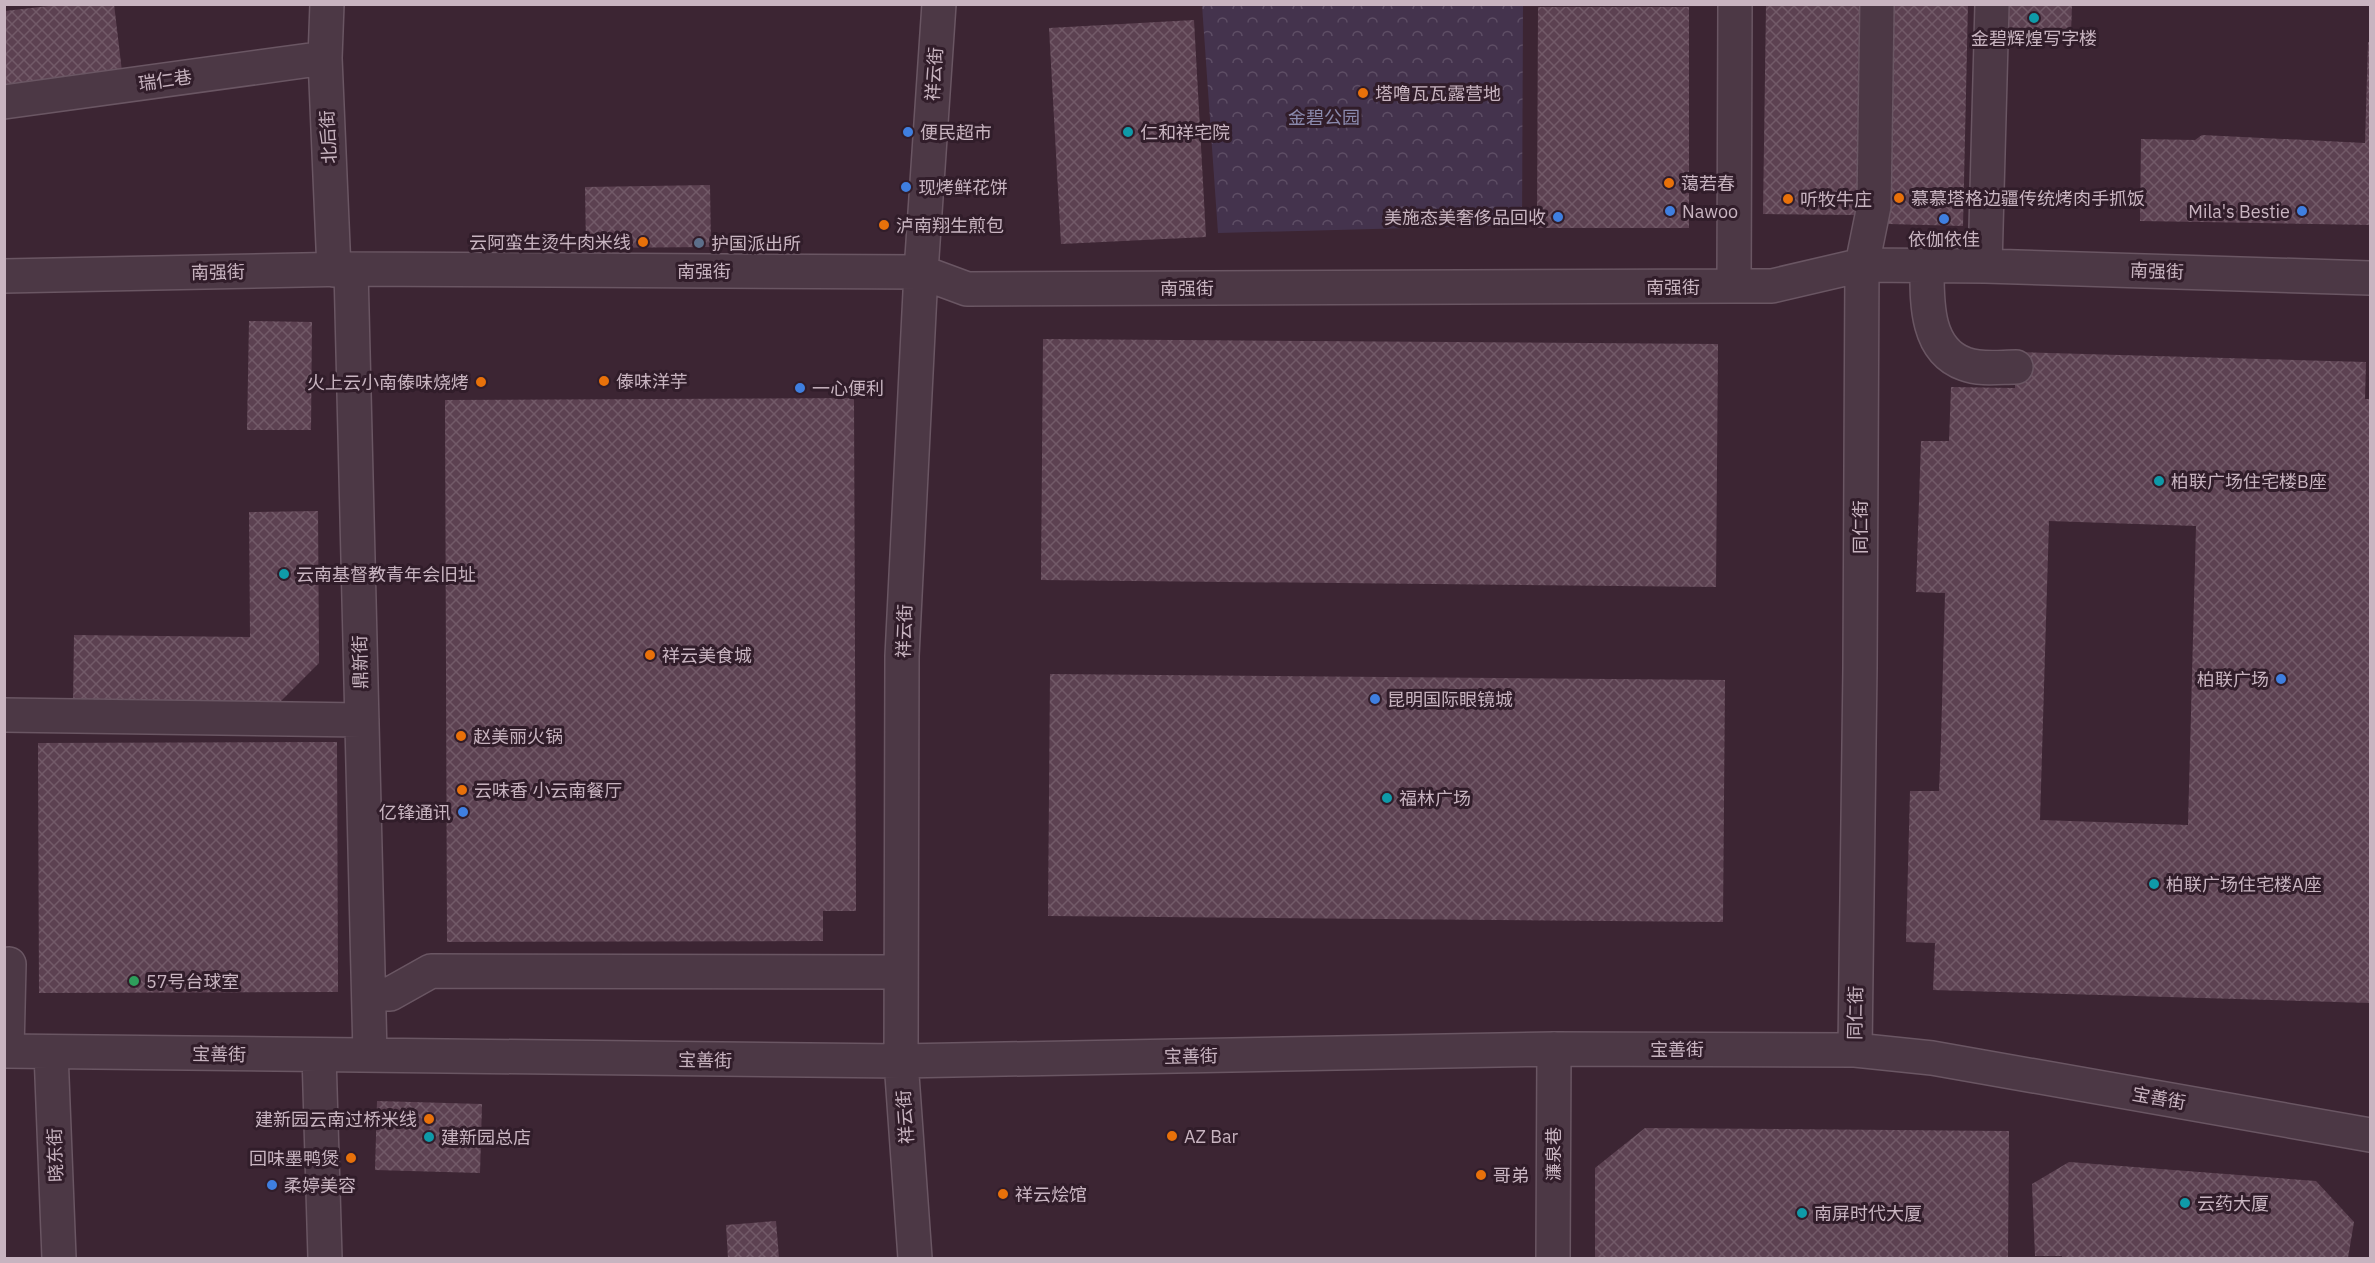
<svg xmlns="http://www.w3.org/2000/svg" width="2375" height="1263" font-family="'IBM Plex Sans','Noto Sans SC',sans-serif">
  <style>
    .forest { fill: url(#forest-crowns) }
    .building { fill: url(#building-cross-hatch); fill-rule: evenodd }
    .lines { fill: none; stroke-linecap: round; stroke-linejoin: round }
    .minor-casing { stroke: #6a5663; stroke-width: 36 }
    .minor { stroke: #4c3845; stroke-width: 33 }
    .culture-dot { fill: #0f9aa8; stroke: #311d2a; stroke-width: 2 }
    .food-dot { fill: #e8710a; stroke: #311d2a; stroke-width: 2 }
    .shop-dot { fill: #3f7fe0; stroke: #311d2a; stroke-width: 2 }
    .service-dot { fill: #5c6f8a; stroke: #311d2a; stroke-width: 2 }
    .leisure-dot { fill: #2e9e5b; stroke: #311d2a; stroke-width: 2 }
    .labels { text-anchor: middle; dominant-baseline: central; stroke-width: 6; stroke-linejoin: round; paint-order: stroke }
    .poi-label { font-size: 18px; fill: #c8b4c0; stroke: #311d2a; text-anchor: start }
    .street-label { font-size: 18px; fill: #c8b4c0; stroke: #311d2a }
    .park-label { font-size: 18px; fill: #8a89ac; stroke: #311d2a }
  </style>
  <defs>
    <pattern id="forest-crowns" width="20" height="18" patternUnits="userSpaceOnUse" patternTransform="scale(1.5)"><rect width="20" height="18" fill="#44334d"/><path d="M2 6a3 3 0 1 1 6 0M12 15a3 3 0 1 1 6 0" fill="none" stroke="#5e4e65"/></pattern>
    <pattern id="building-cross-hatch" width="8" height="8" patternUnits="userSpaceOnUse" patternTransform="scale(1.5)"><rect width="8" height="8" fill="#5c4151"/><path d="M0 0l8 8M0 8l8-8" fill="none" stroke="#725a68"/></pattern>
  </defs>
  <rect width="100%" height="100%" fill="#3c2533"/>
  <path class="forest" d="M1202 5H1523L1522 225 1218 233Z"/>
  <path class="building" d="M66 4H114L123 80 5 93V11Z
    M1766 4H1860L1857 215 1763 214Z
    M1885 4H1968L1963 226 1889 224 1884 221Z
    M1998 4H2072L2071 35 1997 32Z
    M1538 7H1689V228H1537Z
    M1194 20 1206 237 1061 244 1049 28Z
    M2368 42H2370V225L2140 221 2141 139 2195 140 2202 135 2365 143Z
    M710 185 711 247 586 248 585 187Z
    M249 321 312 322 311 430H247Z
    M1043 339 1718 344 1716 587 1041 580Z
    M2017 352 2366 362 2365 399H2370V1003L1933 990 1935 943 1906 942 1910 791H1939L1941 741 1945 593 1916 592 1921 441H1949L1951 387 2015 388ZM2049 521 2196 526 2188 825 2040 820Z
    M854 398 856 911H823V941L447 942 445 400Z
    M318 511 319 663 274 708 73 706 74 635 250 637 249 512Z
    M1050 674 1725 680 1723 922 1048 916Z
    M337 742 338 992 39 993 38 743Z
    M377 1101 482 1104 480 1173 375 1170Z
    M1645 1128 2009 1131 2008 1258H1595V1168Z
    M2069 1162 2316 1181 2354 1222 2348 1258H2062V1256H2035L2032 1184Z
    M776 1221 779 1258H728L726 1225Z"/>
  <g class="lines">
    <defs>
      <path id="minor" d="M327 4 325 58 334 270
        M4 102 325 58
        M1927 266C1927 300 1925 350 1965 364 1980 370 2000 367 2016 367
        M1985 266 1992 4
        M351 269 370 1055
        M4 276 351 269 921 272 967 289 1734 286H1772L1862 265 1985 266 2370 278
        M1734 286 1735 4
        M4 715 362 720
        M369 994H390L431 971 901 972
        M1855 1050 1860 668 1862 265 1874 206 1877 4
        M4 1051 901 1061 1554 1049 1855 1050 1932 1058 2370 1135
        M7 1051 9 964
        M51 1052 59 1258
        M319 1055 325 1258
        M915 1258 901 1061 902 656 921 272 939 4
        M1553 1258 1554 1049"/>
    </defs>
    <use href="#minor" class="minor-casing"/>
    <use href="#minor" class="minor"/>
  </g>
  <g class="culture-dot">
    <circle cx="2034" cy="18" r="6"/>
    <circle cx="1128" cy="132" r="6"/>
    <circle cx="2159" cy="481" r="6"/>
    <circle cx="284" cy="574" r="6"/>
    <circle cx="1387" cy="798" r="6"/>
    <circle cx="2154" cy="884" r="6"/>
    <circle cx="429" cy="1137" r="6"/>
    <circle cx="2185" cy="1203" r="6"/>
    <circle cx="1802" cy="1213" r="6"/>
  </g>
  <g class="food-dot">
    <circle cx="1363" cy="93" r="6"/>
    <circle cx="1669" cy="183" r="6"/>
    <circle cx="1899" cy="198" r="6"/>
    <circle cx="1788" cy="199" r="6"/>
    <circle cx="884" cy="225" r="6"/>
    <circle cx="643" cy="242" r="6"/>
    <circle cx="604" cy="381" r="6"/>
    <circle cx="481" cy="382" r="6"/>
    <circle cx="650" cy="655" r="6"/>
    <circle cx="461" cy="736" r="6"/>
    <circle cx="462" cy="790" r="6"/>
    <circle cx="429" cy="1119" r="6"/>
    <circle cx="1172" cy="1136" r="6"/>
    <circle cx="351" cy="1158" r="6"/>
    <circle cx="1481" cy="1175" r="6"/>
    <circle cx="1003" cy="1194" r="6"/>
  </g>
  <g class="shop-dot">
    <circle cx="908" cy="132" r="6"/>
    <circle cx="906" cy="187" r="6"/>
    <circle cx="1670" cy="211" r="6"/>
    <circle cx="2302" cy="211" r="6"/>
    <circle cx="1558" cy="217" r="6"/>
    <circle cx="1944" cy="219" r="6"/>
    <circle cx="800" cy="388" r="6"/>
    <circle cx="2281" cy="679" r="6"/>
    <circle cx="1375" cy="699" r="6"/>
    <circle cx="463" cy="812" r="6"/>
    <circle cx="272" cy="1185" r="6"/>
  </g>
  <circle class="service-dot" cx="699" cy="243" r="6"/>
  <circle class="leisure-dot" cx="134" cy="981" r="6"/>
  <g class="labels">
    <g class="poi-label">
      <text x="2034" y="38" text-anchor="middle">金碧辉煌写字楼</text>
      <text x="1375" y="93">塔噜瓦瓦露营地</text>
      <text x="920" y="132">便民超市</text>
      <text x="1140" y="132">仁和祥宅院</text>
      <text x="1681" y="183">蔼若春</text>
      <text x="918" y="187">现烤鲜花饼</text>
      <text x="1911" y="198">慕慕塔格边疆传统烤肉手抓饭</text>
      <text x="1800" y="199">听牧牛庄</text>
      <text x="1682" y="211">Nawoo</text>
      <text x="2290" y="211" text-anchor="end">Mila's Bestie</text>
      <text x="1546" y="217" text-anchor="end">美施态美奢侈品回收</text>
      <text x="896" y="225">泸南翔生煎包</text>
      <text x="1944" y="239" text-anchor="middle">依伽依佳</text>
      <text x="631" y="242" text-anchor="end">云阿蛮生烫牛肉米线</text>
      <text x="711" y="243">护国派出所</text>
      <text x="616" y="381">傣味洋芋</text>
      <text x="469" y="382" text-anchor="end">火上云小南傣味烧烤</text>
      <text x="812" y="388">一心便利</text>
      <text x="2171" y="481">柏联广场住宅楼B座</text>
      <text x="296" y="574">云南基督教青年会旧址</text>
      <text x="662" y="655">祥云美食城</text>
      <text x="2269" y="679" text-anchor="end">柏联广场</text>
      <text x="1387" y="699">昆明国际眼镜城</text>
      <text x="473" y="736">赵美丽火锅</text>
      <text x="474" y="790">云味香 小云南餐厅</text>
      <text x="1399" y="798">福林广场</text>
      <text x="451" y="812" text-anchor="end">亿锋通讯</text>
      <text x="2166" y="884">柏联广场住宅楼A座</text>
      <text x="146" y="981">57号台球室</text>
      <text x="417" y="1119" text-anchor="end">建新园云南过桥米线</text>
      <text x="1184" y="1136">AZ Bar</text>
      <text x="441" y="1137">建新园总店</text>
      <text x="339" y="1158" text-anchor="end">回味墨鸭煲</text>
      <text x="1493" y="1175">哥弟</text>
      <text x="284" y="1185">柔婷美容</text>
      <text x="1015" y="1194">祥云烩馆</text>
      <text x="2197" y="1203">云药大厦</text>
      <text x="1814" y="1213">南屏时代大厦</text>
    </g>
    <g class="street-label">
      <text transform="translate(934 74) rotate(-86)">祥云街</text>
      <text transform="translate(165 80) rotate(-8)">瑞仁巷</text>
      <text transform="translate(328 137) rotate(-93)">北后街</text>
      <text x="704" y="271">南强街</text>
      <text transform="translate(2157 271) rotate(2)">南强街</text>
      <text transform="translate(218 272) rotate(-1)">南强街</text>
      <text x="1673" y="287">南强街</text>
      <text x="1187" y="288">南强街</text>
      <text transform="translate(1860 527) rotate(-90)">同仁街</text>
      <text transform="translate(904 631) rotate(-88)">祥云街</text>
      <text transform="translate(360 662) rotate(-91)">鼎新街</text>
      <text transform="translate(1855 1013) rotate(-89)">同仁街</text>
      <text x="1677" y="1049">宝善街</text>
      <text transform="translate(219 1054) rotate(1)">宝善街</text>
      <text transform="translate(1191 1056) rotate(-1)">宝善街</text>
      <text transform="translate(705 1060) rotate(1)">宝善街</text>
      <text transform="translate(2159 1098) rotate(10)">宝善街</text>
      <text transform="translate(905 1117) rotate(-94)">祥云街</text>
      <text transform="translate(1553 1154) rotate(-90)">濂泉巷</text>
      <text transform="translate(55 1155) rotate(-92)">晓东街</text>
    </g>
    <g class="park-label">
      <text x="1324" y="117">金碧公园</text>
    </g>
  </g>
  <rect width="2375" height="1263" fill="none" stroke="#c8b4c0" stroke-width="12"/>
</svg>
